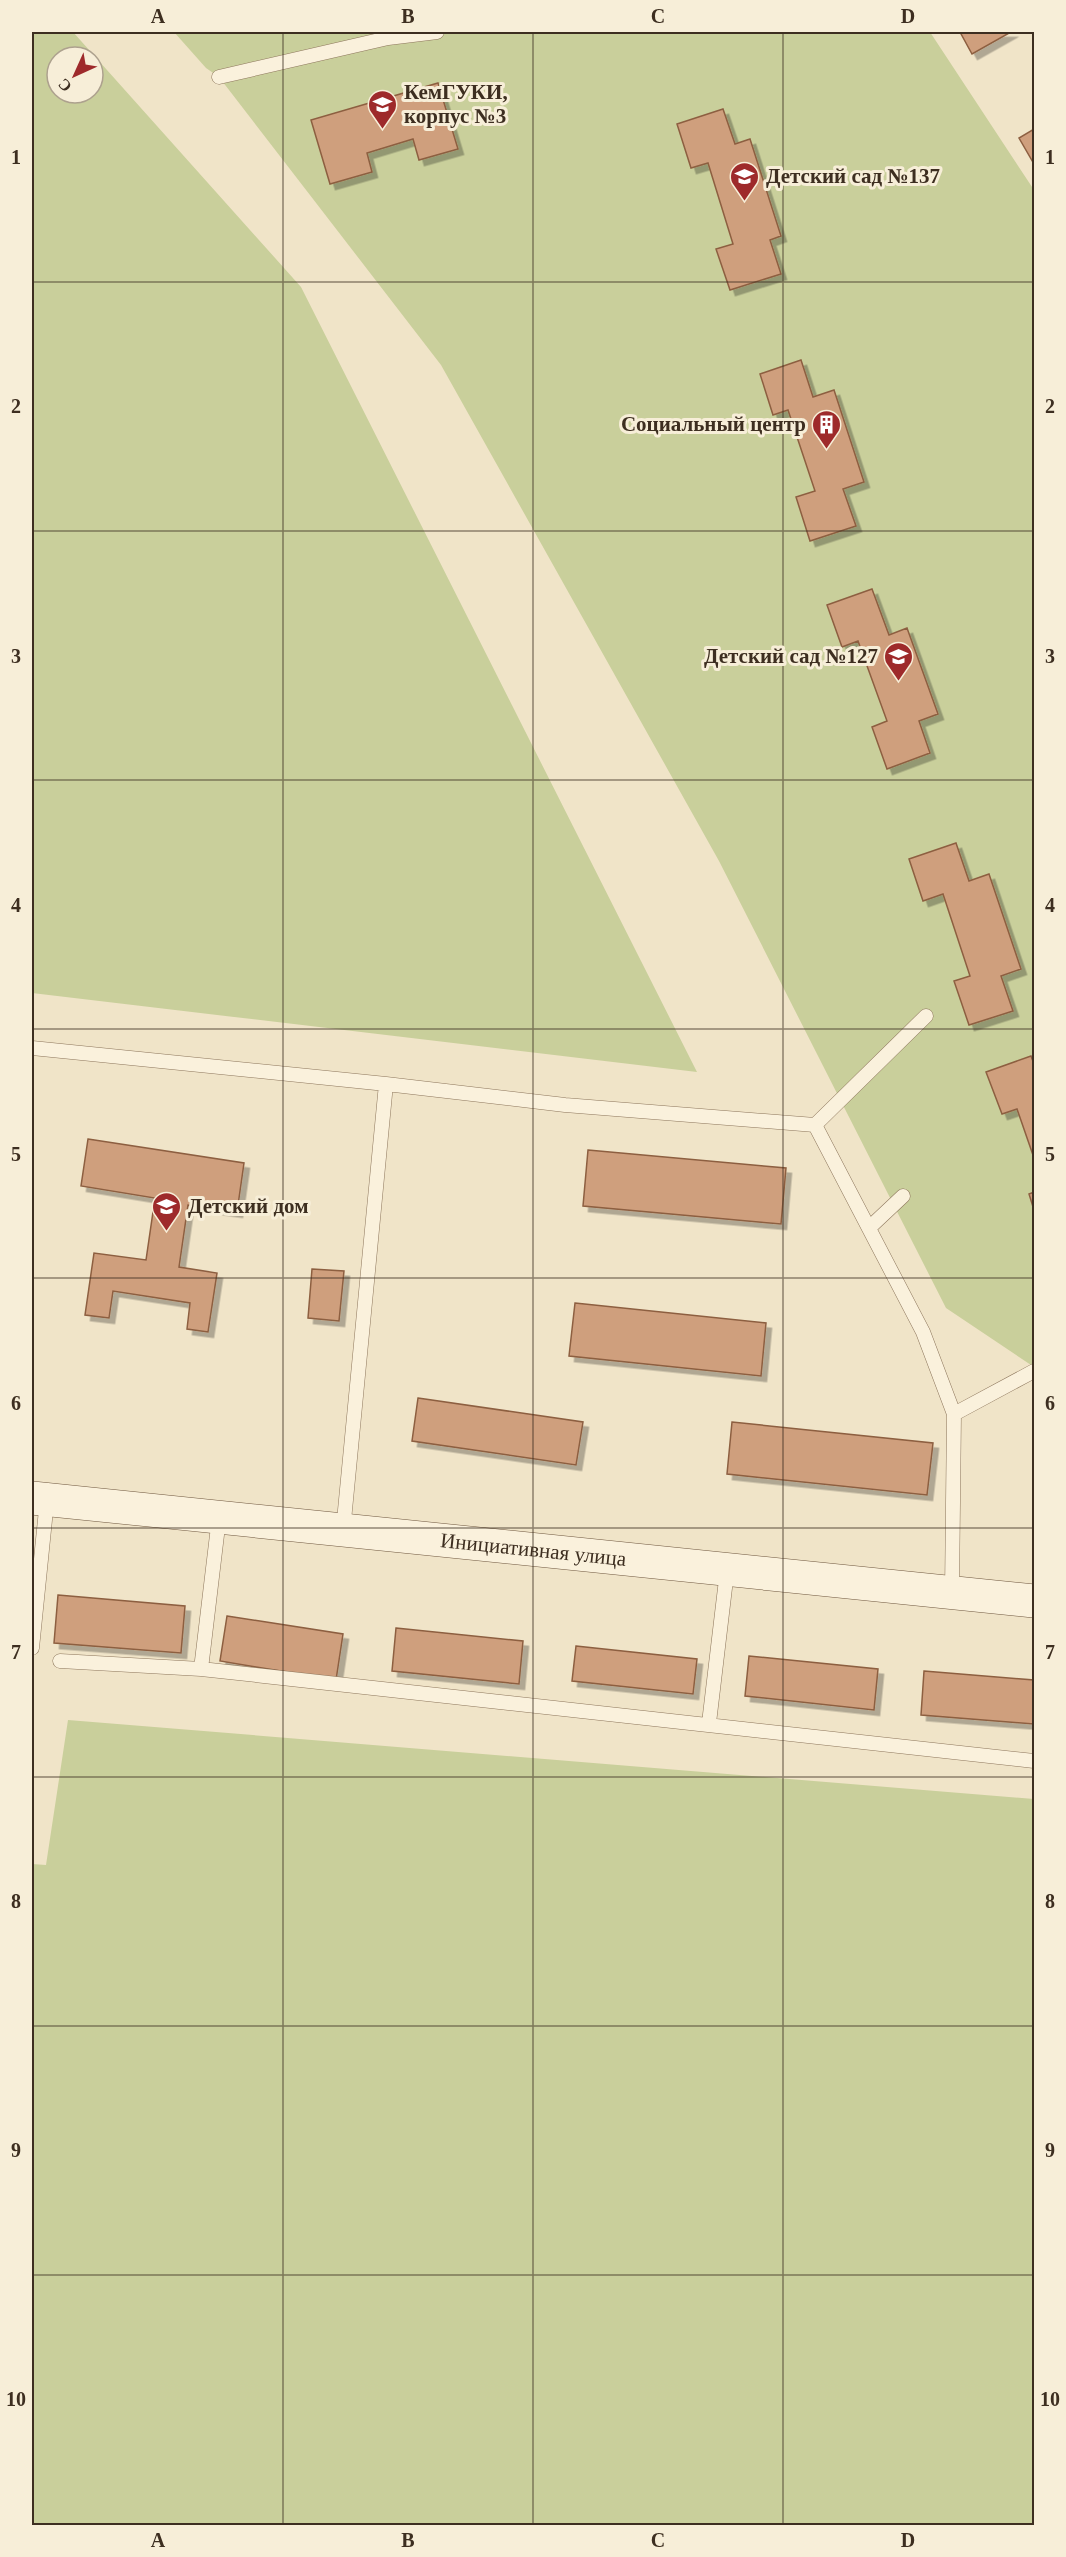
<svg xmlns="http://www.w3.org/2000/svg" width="1066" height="2557" font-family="Georgia,serif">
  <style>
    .green { fill: #c9cf9b; fill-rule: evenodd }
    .building { fill: #cf9f7d; stroke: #8d5f41; stroke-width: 1.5; filter: url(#shadow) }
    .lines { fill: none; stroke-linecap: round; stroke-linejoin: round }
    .service-casing { stroke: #8d765c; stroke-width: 15 }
    .secondary-casing { stroke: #6f573f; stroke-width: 34 }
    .service { stroke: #faf1dc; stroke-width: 14 }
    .secondary { stroke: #faf1dc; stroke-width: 33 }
    .grid { fill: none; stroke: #3d2e20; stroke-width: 1.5; stroke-opacity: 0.55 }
    .labels { text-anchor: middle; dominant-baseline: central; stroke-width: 6; stroke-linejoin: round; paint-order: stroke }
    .poi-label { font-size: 21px; font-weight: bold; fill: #3d2e20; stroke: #f7eed8; text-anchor: start }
    .street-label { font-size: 21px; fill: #3d2e20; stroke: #f7eed8 }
    .neatline { fill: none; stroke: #3d2e20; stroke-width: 2 }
    .grid-label { font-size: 20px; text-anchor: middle; font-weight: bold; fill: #3d2e20 }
  </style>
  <defs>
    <filter id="shadow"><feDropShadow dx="5.5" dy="5.5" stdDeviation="0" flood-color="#0004"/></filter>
  </defs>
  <rect width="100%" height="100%" fill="#f0e4c8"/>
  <path class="green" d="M32 32H73L301 287 697 1072 32 993ZM57 57H93V93H57Z
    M174 32H930L1034 190V1367L946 1308 719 861 441 365 219 77 206 68Z
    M68 1720 1034 1799V2525H32V1864L46 1865Z"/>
  <path class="building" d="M960 32H1011L972 54Z
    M438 83 458 149 419 160 413 139 367 153 372 172 330 184 311 120Z
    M723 109 735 144 750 139 781 236 770 240 781 274 730 290 716 249 733 244 708 163 691 168 677 124Z
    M1034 129V164L1019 138Z
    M801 360 813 397 834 390 864 482 843 489 856 526 810 541 796 497 815 491 788 410 773 415 760 374Z
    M872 589 889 635 907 628 938 714 919 721 930 753 887 769 872 727 887 721 858 641 842 647 827 605Z
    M956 843 969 881 989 874 1021 969 1001 976 1013 1011 969 1025 954 981 970 976 943 894 923 901 909 859Z
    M1031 1056 1034 1064V1158L1017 1109 1002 1114 986 1072Z
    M88 1139 244 1163 237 1212 188 1205 179 1267 217 1273 208 1332 187 1329 190 1303 113 1291 109 1318 85 1315 94 1253 146 1260 155 1198 81 1186Z
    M588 1150 786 1168 781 1224 583 1206Z
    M1034 1192V1210L1029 1194Z
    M312 1269 344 1271 339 1321 308 1318Z
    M575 1303 766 1323 761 1376 569 1356Z
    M418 1398 583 1422 576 1465 412 1441Z
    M732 1422 933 1443 927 1495 727 1474Z
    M58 1595 185 1606 181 1653 54 1643Z
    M227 1616 343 1634 336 1680 220 1661Z
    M396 1628 523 1641 519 1684 392 1671Z
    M576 1646 697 1659 693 1694 572 1681Z
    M749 1656 878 1669 874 1710 745 1696Z
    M924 1671 1034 1680V1724L921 1715Z"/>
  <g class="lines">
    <defs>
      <path id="service" d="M219 77 388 38 437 32
        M32 1048 386 1084
        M815 1125 926 1016
        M869 1228 903 1196
        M343 1531 386 1084 565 1105 815 1125 923 1332 954 1414
        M952 1592 954 1414 1034 1371
        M32 1648 47 1500
        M60 1661 201 1669 219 1518
        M201 1669 1034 1761
        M709 1723 727 1571"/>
      <g id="secondary">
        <path id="s1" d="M32 1498 1034 1601"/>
      </g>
    </defs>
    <use href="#service" class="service-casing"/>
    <use href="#secondary" class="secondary-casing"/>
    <use href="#service" class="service"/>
    <use href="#secondary" class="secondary"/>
  </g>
  <path class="grid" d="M283 32V2526M533 32V2526M783 32V2526M32 282H1034M32 531H1034M32 780H1034M32 1029H1034M32 1278H1034M32 1528H1034M32 1777H1034M32 2026H1034M32 2275H1034"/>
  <defs>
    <symbol id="university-pin" viewBox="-11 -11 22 30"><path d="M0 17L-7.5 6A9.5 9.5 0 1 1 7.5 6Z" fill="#9e2a2b" stroke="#f7eed8"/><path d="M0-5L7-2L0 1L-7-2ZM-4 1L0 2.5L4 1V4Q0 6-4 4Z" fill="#fff"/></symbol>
    <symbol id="school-pin" viewBox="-11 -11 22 30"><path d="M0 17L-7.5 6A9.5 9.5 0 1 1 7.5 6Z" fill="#9e2a2b" stroke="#f7eed8"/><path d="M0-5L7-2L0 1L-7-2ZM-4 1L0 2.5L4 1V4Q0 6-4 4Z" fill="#fff"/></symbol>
    <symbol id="building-pin" viewBox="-11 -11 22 30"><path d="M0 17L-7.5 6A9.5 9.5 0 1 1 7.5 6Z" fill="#9e2a2b" stroke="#f7eed8"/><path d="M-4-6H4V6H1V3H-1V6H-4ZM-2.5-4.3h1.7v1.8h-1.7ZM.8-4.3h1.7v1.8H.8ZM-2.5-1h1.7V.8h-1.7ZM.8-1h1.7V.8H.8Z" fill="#fff"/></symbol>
  </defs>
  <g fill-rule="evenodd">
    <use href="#university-pin" x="366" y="88" width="33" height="45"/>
    <use href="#school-pin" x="728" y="160" width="33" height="45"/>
    <use href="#building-pin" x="810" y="408" width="33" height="45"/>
    <use href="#school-pin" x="882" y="640" width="33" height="45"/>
    <use href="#school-pin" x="150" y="1190" width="33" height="45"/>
  </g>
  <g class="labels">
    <g class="poi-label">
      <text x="404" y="92">КемГУКИ,<tspan x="404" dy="24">корпус №3</tspan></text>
      <text x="766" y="176">Детский сад №137</text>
      <text x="806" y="424" text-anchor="end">Социальный центр</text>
      <text x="878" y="656" text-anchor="end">Детский сад №127</text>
      <text x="188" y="1206">Детский дом</text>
    </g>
    <g class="street-label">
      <text stroke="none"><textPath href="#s1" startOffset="504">Инициативная улица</textPath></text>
    </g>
  </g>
  <rect width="1066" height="2557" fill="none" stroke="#f7eed8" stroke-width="66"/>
  <g transform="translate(75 75) rotate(225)"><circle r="28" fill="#f7eed8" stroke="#ada18e" stroke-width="1.5"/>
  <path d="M0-4.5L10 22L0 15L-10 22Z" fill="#9e2a2b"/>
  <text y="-9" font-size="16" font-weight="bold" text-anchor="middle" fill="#3d2e20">С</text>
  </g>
  <rect x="33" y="33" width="1000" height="2491" class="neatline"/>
  <g class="grid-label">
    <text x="158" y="23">A</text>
    <text x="408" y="23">B</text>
    <text x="658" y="23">C</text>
    <text x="908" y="23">D</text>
    <text x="16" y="164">1</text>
    <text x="1050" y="164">1</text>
    <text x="16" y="413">2</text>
    <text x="1050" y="413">2</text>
    <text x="16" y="663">3</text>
    <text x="1050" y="663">3</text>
    <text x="16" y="912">4</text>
    <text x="1050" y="912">4</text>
    <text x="16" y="1161">5</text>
    <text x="1050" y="1161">5</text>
    <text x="16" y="1410">6</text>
    <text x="1050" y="1410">6</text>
    <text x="16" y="1659">7</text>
    <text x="1050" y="1659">7</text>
    <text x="16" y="1908">8</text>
    <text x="1050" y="1908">8</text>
    <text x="16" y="2157">9</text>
    <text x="1050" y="2157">9</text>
    <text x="16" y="2406">10</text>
    <text x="1050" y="2406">10</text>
    <text x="158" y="2547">A</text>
    <text x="408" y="2547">B</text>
    <text x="658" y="2547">C</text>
    <text x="908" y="2547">D</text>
  </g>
</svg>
